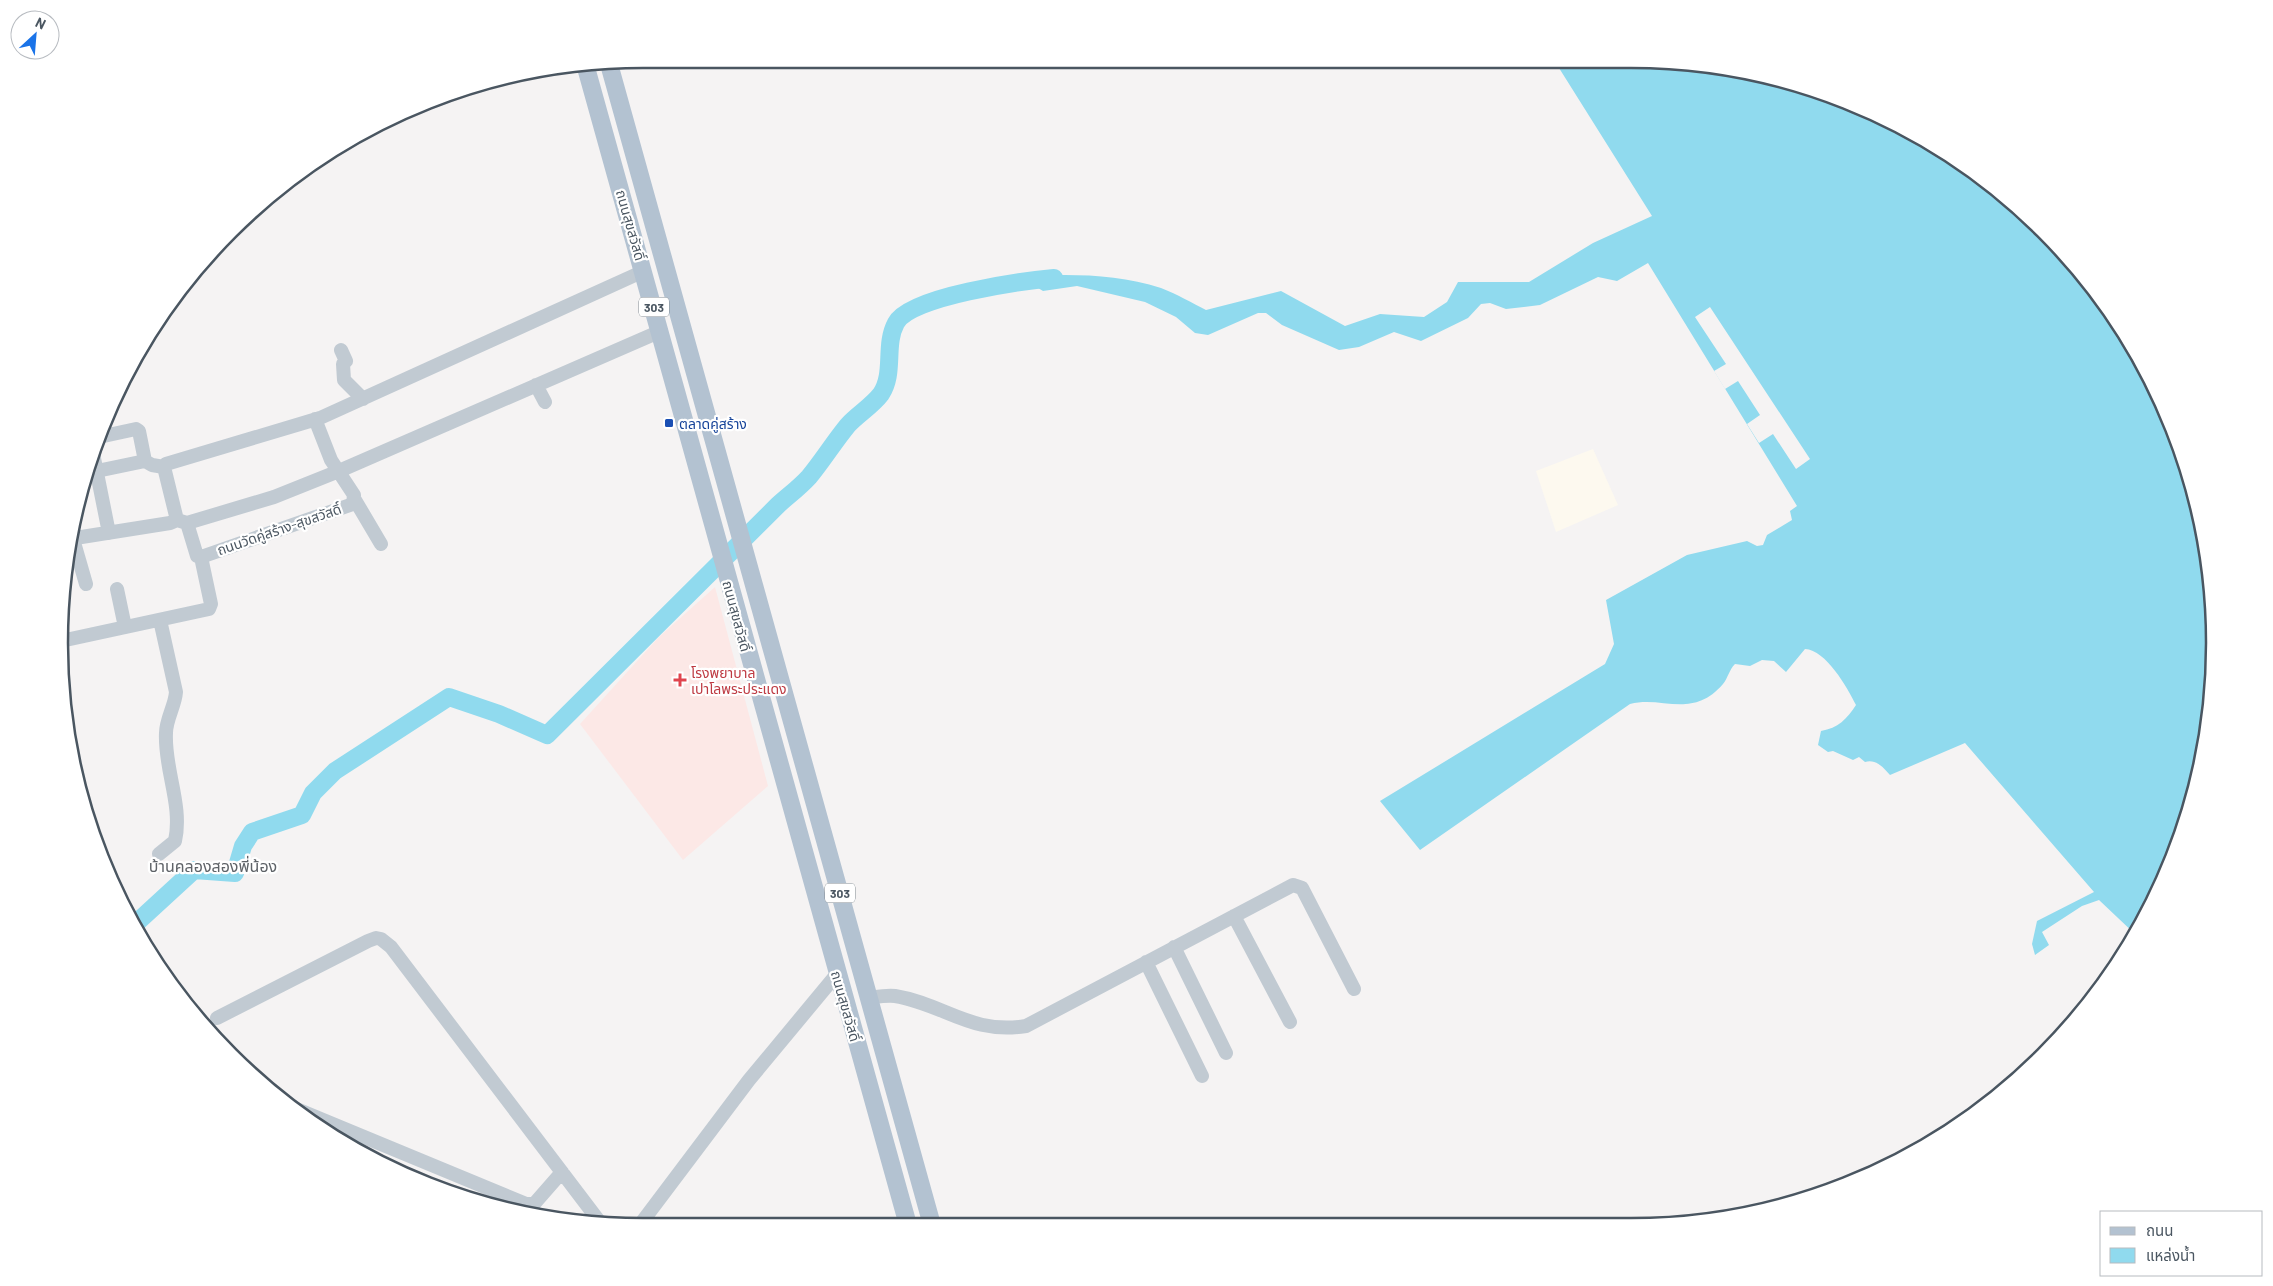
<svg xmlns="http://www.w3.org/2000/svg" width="2273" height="1286" font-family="Barlow,'Noto Sans Thai',sans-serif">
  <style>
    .commercial { fill: #fdf9ef }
    .medical { fill: #fce8e6 }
    .water { fill: #90daee }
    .pier { fill: #f5f3f3 }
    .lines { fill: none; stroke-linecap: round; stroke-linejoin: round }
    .river { stroke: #90daee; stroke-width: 18 }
    .minor { stroke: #c1cad2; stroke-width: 14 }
    .major { stroke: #b3c2d1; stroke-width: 18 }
    .transit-dot { fill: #1a4fb4; stroke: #fff; stroke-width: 2 }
    .health-dot { fill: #e0444e; stroke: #fff; stroke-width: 2 }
    .labels { text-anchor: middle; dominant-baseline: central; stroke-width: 4.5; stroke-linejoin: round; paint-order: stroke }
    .shield { fill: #fff; stroke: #808990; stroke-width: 1 }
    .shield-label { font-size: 12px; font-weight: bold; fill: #4a5661 }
    .street-label { font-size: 14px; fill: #4a5661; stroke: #fff }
    .transit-label { font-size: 14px; fill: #164399; stroke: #fff; text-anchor: start }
    .health-label { font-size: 14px; fill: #be3a42; stroke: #fff; text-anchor: start }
    .quarter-label { font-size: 16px; fill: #5f6368; stroke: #fff }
    .rim { fill: none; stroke: #4a5661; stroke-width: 2.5 }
  </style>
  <rect width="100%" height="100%" fill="#f5f3f3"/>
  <path class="commercial" d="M1593 449 1618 505 1556 532 1536 471Z"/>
  <path class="medical" d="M715 587 768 786 683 860 580 724 659 637Z"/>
  <path class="water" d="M1554 60H1668L1818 90 1922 137 2015 204 2094 288 2154 385 2194 492 2213 605 2209 720 2183 831 2136 935 2099 900 2082 906 2042 932 2049 945 2035 955 2032 944 2037 921 2094 892 1965 743 1890 775C1883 767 1876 759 1865 762L1859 757 1853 760 1833 751 1828 752 1818 745 1821 731C1838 728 1847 719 1856 705 1847 687 1826 650 1805 649L1786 672 1774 661 1762 660 1750 666 1735 664C1729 670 1728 678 1723 684 1692 720 1662 695 1630 704L1420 850 1380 801 1605 664 1614 644 1606 600 1687 555 1747 541 1757 546 1763 545 1767 535 1792 520 1790 511 1797 506 1648 263 1617 281 1598 277 1540 305 1506 309 1490 303 1481 304 1468 318 1421 341 1394 332 1359 347 1339 350 1282 325 1266 313H1258L1208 335 1195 333 1176 317 1145 302 1077 286 1043 291 1030 283 1028 276C1073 274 1118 274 1161 288 1177 294 1192 303 1206 310L1281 291 1345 326 1380 314 1424 317 1447 302 1458 282H1529L1593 243 1652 216Z"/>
  <path class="pier" d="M1710 307 1810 459 1796 469 1773 434 1759 443 1747 424 1760 415 1738 381 1725 389 1714 371 1726 364 1695 317Z"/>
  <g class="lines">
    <path class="river" d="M133 926 194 870 235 873 243 846 252 832 302 815 313 793 335 771 449 697 499 714 547 735 778 505C788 496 800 487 809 477 823 460 834 442 848 425 858 414 872 406 881 394 895 373 884 345 896 323 910 296 1023 281 1054 278"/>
    <path class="minor" d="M341 350 346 361 343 364 344 380 363 399
      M536 385 545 402
      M99 437 136 429 139 431 145 461
      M93 453 109 533
      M97 471 145 461 152 465 164 467
      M355 500 381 544
      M177 520 164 467 166 464 320 418 644 271
      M187 523 197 556 201 557
      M69 539 170 523 177 520 187 523 274 497 339 471 661 331
      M73 539 86 584
      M201 557 353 504 354 495 331 460 315 419
      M117 589 125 627
      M61 641 209 609 211 604 201 557
      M159 854 175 841C183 805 164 769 166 733 166 719 175 706 176 692L160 620
      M1234 916 1290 1022
      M1174 947 1226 1053
      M1146 962 1202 1076
      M868 998C876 997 886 995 895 996 944 1004 971 1035 1026 1026L1293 885 1302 888 1354 989
      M217 1018 368 941 376 938 381 939 391 947 602 1225
      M294 1108 526 1204H534L562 1172
      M639 1226 749 1080 837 974"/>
    <path class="major" d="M585 64 908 1225
      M609 64 932 1225"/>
  </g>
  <rect class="transit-dot" x="664" y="418" width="10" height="10" rx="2.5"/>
  <path class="health-dot" d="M677.5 672.5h5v5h5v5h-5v5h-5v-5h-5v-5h5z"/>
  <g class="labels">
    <g class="shield">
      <rect x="639" y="297.5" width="30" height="19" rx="4"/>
      <rect x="825" y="883.5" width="30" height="19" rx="4"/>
    </g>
    <g class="shield-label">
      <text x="654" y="307">303</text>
      <text x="840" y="893">303</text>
    </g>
    <g class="street-label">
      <text transform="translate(631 225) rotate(74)">ถนนสุขสวัสดิ์</text>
      <text transform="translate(279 529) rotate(-19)">ถนนวัดคู่สร้าง-สุขสวัสดิ์</text>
      <text transform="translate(737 616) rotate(75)">ถนนสุขสวัสดิ์</text>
      <text transform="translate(846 1006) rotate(74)">ถนนสุขสวัสดิ์</text>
    </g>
    <g class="transit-label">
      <text x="679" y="423">ตลาดคู่สร้าง</text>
    </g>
    <g class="health-label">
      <text x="691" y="672">โรงพยาบาล<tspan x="691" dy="16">เปาโลพระประแดง</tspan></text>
    </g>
    <g class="quarter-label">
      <text x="213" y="865">บ้านคลองสองพี่น้อง</text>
    </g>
  </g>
  <path d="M0 0H2273V1286H0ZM643 68H1631A575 575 0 0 1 2206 643V643A575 575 0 0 1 1631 1218H643A575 575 0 0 1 68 643V643A575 575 0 0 1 643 68Z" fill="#fff" fill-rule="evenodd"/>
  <path class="rim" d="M643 68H1631A575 575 0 0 1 2206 643V643A575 575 0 0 1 1631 1218H643A575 575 0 0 1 68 643V643A575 575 0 0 1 643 68Z"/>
  <rect x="2100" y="1211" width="162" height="65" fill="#ffffff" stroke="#b7bbc0"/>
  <rect x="2110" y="1227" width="25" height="8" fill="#b3c2d1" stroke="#b7bbc0"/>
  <text x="2146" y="1236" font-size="15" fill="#4a5661">ถนน</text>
  <rect x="2110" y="1248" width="25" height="15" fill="#90daee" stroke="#b7bbc0"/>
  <text x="2146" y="1261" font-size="15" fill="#4a5661">แหล่งน้ำ</text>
  <g transform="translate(35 35) rotate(26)"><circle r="24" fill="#ffffff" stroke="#b7bbc0"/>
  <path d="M0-4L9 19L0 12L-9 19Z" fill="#1a73e8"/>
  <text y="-8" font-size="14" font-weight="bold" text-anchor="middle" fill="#4a5661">N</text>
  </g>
</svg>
